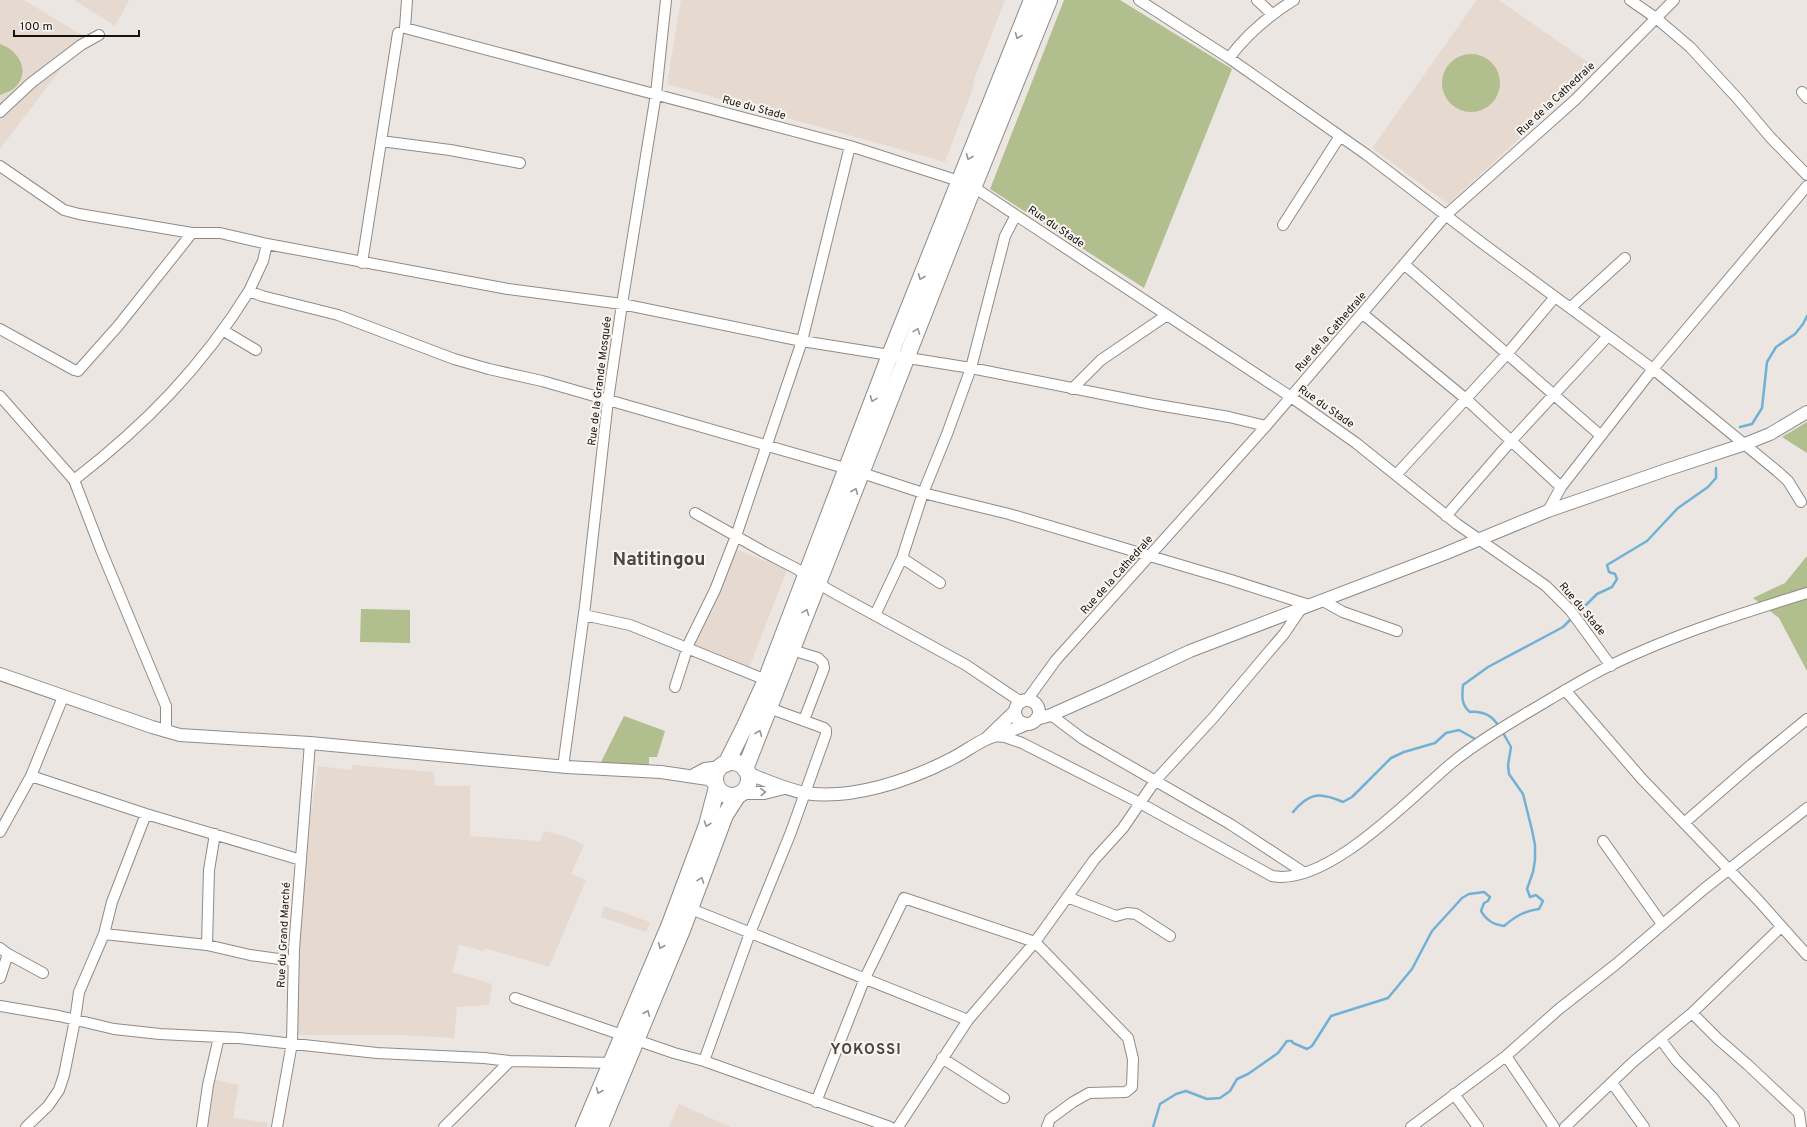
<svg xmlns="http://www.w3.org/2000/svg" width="1807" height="1127" font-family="Overpass,sans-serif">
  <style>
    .built { fill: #e6d9d0 }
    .green { fill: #b1be8d }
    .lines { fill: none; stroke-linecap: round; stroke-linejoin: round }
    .stream { stroke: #71b1d5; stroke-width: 2.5 }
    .minor-casing { stroke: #908b87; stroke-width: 12 }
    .tertiary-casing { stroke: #908b87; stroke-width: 14 }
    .trunk-casing { stroke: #908b87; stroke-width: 18 }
    .minor { stroke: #fff; stroke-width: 10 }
    .tertiary { stroke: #fff; stroke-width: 12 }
    .trunk { stroke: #fff; stroke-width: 16 }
    .oneway { stroke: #969594 }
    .labels { text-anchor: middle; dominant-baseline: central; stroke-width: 4; stroke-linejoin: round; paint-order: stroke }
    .street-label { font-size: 11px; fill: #151312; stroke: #faf4ef }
    .district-label { font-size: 15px; font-weight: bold; letter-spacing: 1px; fill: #4c4744; stroke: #faf4ef }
    .town-label { font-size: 19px; font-weight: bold; fill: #4c4744; stroke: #faf4ef }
  </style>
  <rect width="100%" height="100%" fill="#ece6e2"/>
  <path class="built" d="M0 0H24L85 37 0 149Z
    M74 0H129L115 26Z
    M681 0H1005L975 77 973 88 945 162 667 84Z
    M1477 0H1499L1596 68 1448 204 1372 148Z
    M734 548 787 570 749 668 690 644 710 609 713 610Z
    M352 765 434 772 435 786H470V836L540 841 544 831 567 837 584 845 571 874 586 880 549 967 485 948 484 951 459 945 452 972 492 984 489 1005 457 1007 454 1038 399 1035H295L298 949 311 812 318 766 352 770Z
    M604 906 650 922 646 932 601 917Z
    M212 1079 239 1085 233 1118 268 1123 267 1127H205Z
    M679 1104 731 1127H669Z"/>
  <path class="green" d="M1064 0H1120L1232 69 1144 288 990 189Z
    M0 44C21 51 32 75 12 90 9 92 4 93 0 95Z
    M1442 83a29 29 0 1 1 58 0a29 29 0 1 1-58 0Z
    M1807 422V453L1782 437Z
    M1807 556V671L1779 618 1753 598 1785 583Z
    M361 609 410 610V643L360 642Z
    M624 716 665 731 657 757H649V770L599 766Z"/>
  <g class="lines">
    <path class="stream" d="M1740 427 1752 424 1762 408 1767 362 1776 347 1795 334 1803 324 1807 316
      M1577 614 1597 594 1612 587 1617 579 1615 574 1609 572 1607 565 1647 541 1678 508 1708 487 1716 478V468
      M1499 727C1493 716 1483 711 1470 712 1461 705 1462 696 1463 685L1488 667 1563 627 1573 617
      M1293 812C1310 792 1320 792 1343 802L1352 797 1391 758 1404 752 1435 743 1446 733 1459 730 1477 740
      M1153 1127 1160 1104 1176 1094 1186 1091 1207 1099 1220 1098 1230 1091 1237 1079 1248 1074 1278 1053 1287 1041H1292L1293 1043 1307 1049 1312 1046 1331 1016 1388 998 1412 969 1432 931 1453 908 1462 898 1469 894 1484 892 1490 897 1488 901 1484 903 1481 911C1486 920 1494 925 1504 926 1516 916 1524 911 1539 909L1543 901 1536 895 1530 897 1527 889 1533 872 1535 860V845L1532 830 1523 794 1509 774 1508 765 1511 747 1502 731"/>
    <defs>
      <path id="minor" d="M407 0 405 28 850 146 959 181 981 192 1291 397 1356 443 1457 524 1546 586 1570 610 1611 666
        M1139 0 1229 58 1367 155 1482 243 1653 369 1777 471 1788 481 1801 502
        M1257 0 1272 14
        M1630 0 1656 18 1690 47 1738 99 1770 137 1807 175
        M1229 58C1247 34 1268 16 1294 0
        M1802 92 1807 98
        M0 112 31 83 81 45 99 35
        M381 141 450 150 520 163
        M0 166 64 210 79 214 192 233H220L267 244 508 289 622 304 802 341 971 368 1152 404 1229 417 1266 426
        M1283 225 1340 136
        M267 244 263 261 249 291 262 296 338 315 454 359 489 369 542 381 862 473 923 493 1009 514 1150 556 1231 580 1309 605
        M362 263 398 33
        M1404 264 1600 435
        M1570 308 1625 258
        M1363 314 1466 399 1561 487
        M0 329 74 370 78 371 118 326 192 233
        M224 331 256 350
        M1072 389 1101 360 1167 315
        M0 396 74 480 101 550 166 706V732
        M1396 475 1507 354 1555 297
        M74 480C145 425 202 367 249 291
        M1548 511 1561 487 1653 369 1807 186
        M695 513 764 552 797 569 829 590 966 665 1021 702
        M1446 516 1511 441 1608 336
        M902 558 940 583
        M1323 601 1343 612 1397 631
        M584 615 630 625 766 680
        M875 615 902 558 923 493 947 434 971 368 1005 236 1016 215
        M792 650 818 658 823 663 824 668 804 720
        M675 687 689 643 715 590 736 536 802 341 850 146
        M1565 690 1642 779 1758 900 1807 955
        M1027 700 1056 660 1266 426 1446 215 1575 100 1674 0
        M1051 715 1083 739 1230 824 1303 872
        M994 736 1005 737 1022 743 1140 803 1272 876C1328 887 1412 796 1453 762 1475 744 1500 729 1525 714 1561 693 1597 670 1635 654 1691 629 1749 611 1807 593
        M563 767 585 606 608 400 622 304 656 94 666 0
        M31 776 146 814 301 860
        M1684 823 1752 764 1807 719
        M0 832 31 776 63 697
        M1603 841 1662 924
        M1067 897 1116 916 1127 913 1136 914 1170 936
        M686 907 968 1020
        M104 934 112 902 146 814
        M207 945 209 870 215 834
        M0 948 8 954 43 973
        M0 978 8 954
        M515 998 674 1053 704 1061 890 1127
        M0 1006 59 1016 114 1029 160 1034 239 1038 377 1053 484 1058 510 1061 616 1063
        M1692 1013 1718 1039 1748 1065 1799 1113 1801 1127
        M1661 1040 1676 1060 1713 1098 1734 1127
        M1506 1056 1554 1127
        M942 1058 1004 1098
        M704 1061 750 933 791 832 826 734V730L824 728 769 708
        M1612 1083 1644 1127
        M1454 1094 1478 1127
        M816 1102 865 978 904 898 1035 942 1128 1038 1133 1059 1132 1087 1126 1092 1089 1093 1073 1102 1050 1119 1047 1127
        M26 1127 48 1106 59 1090 64 1075 75 1020 79 992 104 934 207 945 250 955 293 961
        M202 1127 208 1085 219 1037
        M277 1127 292 1043 294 949 310 743
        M444 1127 510 1061
        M898 1127 968 1020 1035 942 1094 860 1123 828 1155 781 1213 718 1266 655 1284 634 1301 609
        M1411 1127 1506 1056 1559 1009 1615 965 1704 889 1807 808
        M1565 1127 1633 1062 1692 1013 1781 927"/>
      <path id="tertiary" d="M0 674 152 727 180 735 310 743 567 767 661 772 708 779 716 785
        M1015 712a12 12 0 1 1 24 0a12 12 0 1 1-24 0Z
        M1036 719 1051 715 1105 691 1190 651 1444 554 1548 511 1669 469 1745 444 1770 434 1807 412
        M987 738 1015 711
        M747 773C766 780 784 789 805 793 851 800 908 781 949 760 962 754 973 745 986 739 999 733 1013 731 1026 724
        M692 776 705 769 721 767
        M742 793H764L784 788"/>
      <path id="trunk" d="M715 779a17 17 0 1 1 34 0a17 17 0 1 1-34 0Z
        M726 764 745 726 766 680 890 355 1032 0
        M745 769 973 188 1049 0
        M584 1127 670 924 707 825 717 787
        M600 1127 682 930 725 815 738 795"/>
    </defs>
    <use href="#minor" class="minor-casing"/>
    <use href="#tertiary" class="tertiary-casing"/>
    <use href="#trunk" class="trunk-casing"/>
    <use href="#minor" class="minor"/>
    <use href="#tertiary" class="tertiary"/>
    <use href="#trunk" class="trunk"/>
  </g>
  <defs><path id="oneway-chevron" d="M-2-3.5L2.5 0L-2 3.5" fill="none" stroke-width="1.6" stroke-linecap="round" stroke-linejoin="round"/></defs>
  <g class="oneway">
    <use href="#oneway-chevron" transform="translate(1018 36) rotate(112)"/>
    <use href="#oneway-chevron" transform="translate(969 157) rotate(112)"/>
    <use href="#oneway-chevron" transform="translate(921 277) rotate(112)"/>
    <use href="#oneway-chevron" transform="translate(917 331) rotate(-69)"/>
    <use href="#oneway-chevron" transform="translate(873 399) rotate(111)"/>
    <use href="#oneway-chevron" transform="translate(855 491) rotate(-68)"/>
    <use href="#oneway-chevron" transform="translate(806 612) rotate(-69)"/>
    <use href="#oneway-chevron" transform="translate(759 733) rotate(-68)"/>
    <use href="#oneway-chevron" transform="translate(763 792) rotate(-3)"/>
    <use href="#oneway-chevron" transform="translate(707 824) rotate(109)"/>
    <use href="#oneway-chevron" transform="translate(701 880) rotate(-69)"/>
    <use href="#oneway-chevron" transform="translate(661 946) rotate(113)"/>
    <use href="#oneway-chevron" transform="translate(647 1013) rotate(-67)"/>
    <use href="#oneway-chevron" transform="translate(599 1091) rotate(113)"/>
  </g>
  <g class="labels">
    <g class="street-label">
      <text transform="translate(1556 99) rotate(-43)">Rue de la Cathedrale</text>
      <text transform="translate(754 108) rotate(15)">Rue du Stade</text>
      <text transform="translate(1056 227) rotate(34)">Rue du Stade</text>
      <text transform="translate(1331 332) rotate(-49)">Rue de la Cathedrale</text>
      <text transform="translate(600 381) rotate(-83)">Rue de la Grande Mosquée</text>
      <text transform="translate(1326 407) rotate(35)">Rue du Stade</text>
      <text transform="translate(1117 575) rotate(-48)">Rue de la Cathedrale</text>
      <text transform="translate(1582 609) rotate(50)">Rue du Stade</text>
      <text transform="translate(284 935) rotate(-87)">Rue du Grand Marché</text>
    </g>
    <g class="district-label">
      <text x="866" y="1050">YOKOSSI</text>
    </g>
    <g class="town-label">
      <text x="659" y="560">Natitingou</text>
    </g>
  </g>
  <path d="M14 30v6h125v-6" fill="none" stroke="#151312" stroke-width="2"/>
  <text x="20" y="30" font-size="12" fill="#151312" stroke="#faf4ef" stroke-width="3" paint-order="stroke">100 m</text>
</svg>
